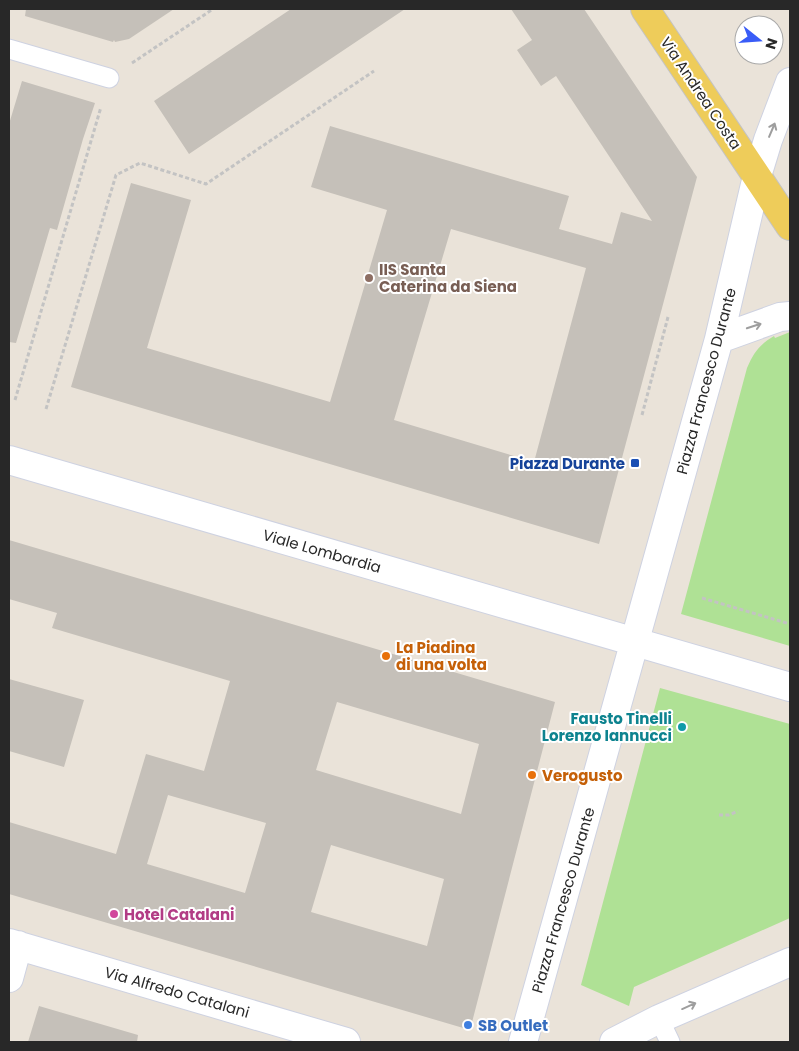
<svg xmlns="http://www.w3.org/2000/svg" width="799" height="1051" font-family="Poppins,sans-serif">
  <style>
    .green { fill: #afe195 }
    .building { fill: #c5c0b9; fill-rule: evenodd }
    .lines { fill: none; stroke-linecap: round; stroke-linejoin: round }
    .lane-casing { stroke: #ced2e1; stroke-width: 21 }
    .street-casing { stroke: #ced2e1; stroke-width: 30 }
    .secondary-casing { stroke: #ced2e1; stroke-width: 30 }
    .primary-casing { stroke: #c3c3c3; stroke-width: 30 }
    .path { stroke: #c3c3c3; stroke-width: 3; stroke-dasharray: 4 2.5; stroke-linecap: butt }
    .lane { stroke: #fff; stroke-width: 19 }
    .street { stroke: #fff; stroke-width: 28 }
    .secondary { stroke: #fff; stroke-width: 28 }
    .primary { stroke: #eecc5a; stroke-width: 28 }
    .oneway { stroke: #9e9e9e }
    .education-dot { fill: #8d6e63; stroke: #fff; stroke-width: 2 }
    .transit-dot { fill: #1a4fb4; stroke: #fff; stroke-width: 2 }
    .food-dot { fill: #e8710a; stroke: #fff; stroke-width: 2 }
    .culture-dot { fill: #0f9aa8; stroke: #fff; stroke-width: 2 }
    .hotel-dot { fill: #d1479c; stroke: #fff; stroke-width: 2 }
    .shop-dot { fill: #3f7fe0; stroke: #fff; stroke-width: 2 }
    .labels { text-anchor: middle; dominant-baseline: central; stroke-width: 4; stroke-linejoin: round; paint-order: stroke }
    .street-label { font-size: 15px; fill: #282828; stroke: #fff }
    .education-label { font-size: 15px; font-weight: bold; fill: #785e54; stroke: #fff; text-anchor: start }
    .transit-label { font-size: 15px; font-weight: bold; fill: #164399; stroke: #fff; text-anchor: end }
    .food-label { font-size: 15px; font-weight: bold; fill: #c56008; stroke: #fff; text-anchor: start }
    .culture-label { font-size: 15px; font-weight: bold; fill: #0d838f; stroke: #fff; text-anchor: end }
    .hotel-label { font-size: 15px; font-weight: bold; fill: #b23c85; stroke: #fff; text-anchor: start }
    .shop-label { font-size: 15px; font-weight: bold; fill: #366cbe; stroke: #fff; text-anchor: start }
  </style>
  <rect width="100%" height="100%" fill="#eae3d9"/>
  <path class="green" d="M790 332V646L681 614 747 368C754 352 759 345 774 336L775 338Z
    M660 688 790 724V918L634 987 629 1006 581 985Z"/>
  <path class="building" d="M26 9H174L129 39 115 42 114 40 113 42 25 16Z
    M291 9H405L189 154 154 101Z
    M511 9H584L697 177 599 544 71 387 131 183 191 200 147 348 330 402 387 210 311 187 330 126 569 196 559 229 612 244 621 212 652 221 556 76 541 86 517 50 532 40ZM451 229 586 268 534 462 394 420Z
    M22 81 95 103 83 139 57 230 50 228 16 343 9 342V124Z
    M9 540 555 702 470 1030 9 894V822L116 854 146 754 204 771 230 681 52 628 57 613 9 599ZM337 702 479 744 461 814 316 770ZM168 795 266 823 245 893 147 864ZM331 845 444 879 427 946 311 912Z
    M9 679 84 700 64 767 9 751Z
    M39 1006 138 1035 137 1042H28Z"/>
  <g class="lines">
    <defs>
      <path id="lane" d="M9 49 109 78
        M659 1019 670 1042"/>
      <path id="street" d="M757 176 768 140 790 82
        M9 943 346 1042
        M9 978 18 945"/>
      <path id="secondary" d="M719 339 780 317 790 316
        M9 460 790 687
        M523 1042 719 339 757 176
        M614 1042 659 1019 790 962"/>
      <path id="primary" d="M645 9 790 226"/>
    </defs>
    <use href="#lane" class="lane-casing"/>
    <use href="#street" class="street-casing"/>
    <use href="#secondary" class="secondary-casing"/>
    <use href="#primary" class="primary-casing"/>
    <path class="path" d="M132 63 213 9
      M790 382V383
      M15 400 101 107
      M46 409 116 175 140 163 206 184 374 71
      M642 415 668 317
      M702 598 790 624
      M719 815H729L738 811"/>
    <use href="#lane" class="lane"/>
    <use href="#street" class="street"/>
    <use href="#secondary" class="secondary"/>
    <use href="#primary" class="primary"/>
  </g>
  <defs><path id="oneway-shaft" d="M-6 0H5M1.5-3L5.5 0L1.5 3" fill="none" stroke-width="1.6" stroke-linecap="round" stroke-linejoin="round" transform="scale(1.25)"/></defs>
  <g class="oneway">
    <use href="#oneway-shaft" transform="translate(772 130) rotate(-67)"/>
    <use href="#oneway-shaft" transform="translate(754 326) rotate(-18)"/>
    <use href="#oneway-shaft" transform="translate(689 1006) rotate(-24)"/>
  </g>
  <circle class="education-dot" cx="369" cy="278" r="5"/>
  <rect class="transit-dot" x="630" y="458" width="10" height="10" rx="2.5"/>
  <g class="food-dot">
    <circle cx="386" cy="656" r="5"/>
    <circle cx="532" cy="775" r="5"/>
  </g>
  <circle class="culture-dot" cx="682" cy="727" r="5"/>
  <circle class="hotel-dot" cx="114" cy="914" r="5"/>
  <circle class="shop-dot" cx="468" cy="1025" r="5"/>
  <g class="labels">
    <g class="street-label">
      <text transform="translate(701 93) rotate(56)">Via Andrea Costa</text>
      <text transform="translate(706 381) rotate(-75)">Piazza Francesco Durante</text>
      <text transform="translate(322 551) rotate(16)">Viale Lombardia</text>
      <text transform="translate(563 900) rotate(-74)">Piazza Francesco Durante</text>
      <text transform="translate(177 992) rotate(16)">Via Alfredo Catalani</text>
    </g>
    <g class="education-label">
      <text x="379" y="269">IIS Santa<tspan x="379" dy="17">Caterina da Siena</tspan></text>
    </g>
    <g class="transit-label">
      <text x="625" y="463">Piazza Durante</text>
    </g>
    <g class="food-label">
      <text x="396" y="647">La Piadina<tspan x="396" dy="17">di una volta</tspan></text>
      <text x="542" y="775">Verogusto</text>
    </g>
    <g class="culture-label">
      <text x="672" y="718">Fausto Tinelli<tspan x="672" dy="17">Lorenzo Iannucci</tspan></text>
    </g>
    <g class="hotel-label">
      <text x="124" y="914">Hotel Catalani</text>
    </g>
    <g class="shop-label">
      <text x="478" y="1025">SB Outlet</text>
    </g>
  </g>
  <rect width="799" height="1051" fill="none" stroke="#282828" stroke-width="20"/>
  <g transform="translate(759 40) rotate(107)"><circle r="24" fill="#ffffff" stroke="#a9a9a9"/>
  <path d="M0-4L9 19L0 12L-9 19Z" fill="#395cf7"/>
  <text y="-8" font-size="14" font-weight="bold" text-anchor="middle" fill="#282828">N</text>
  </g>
</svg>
